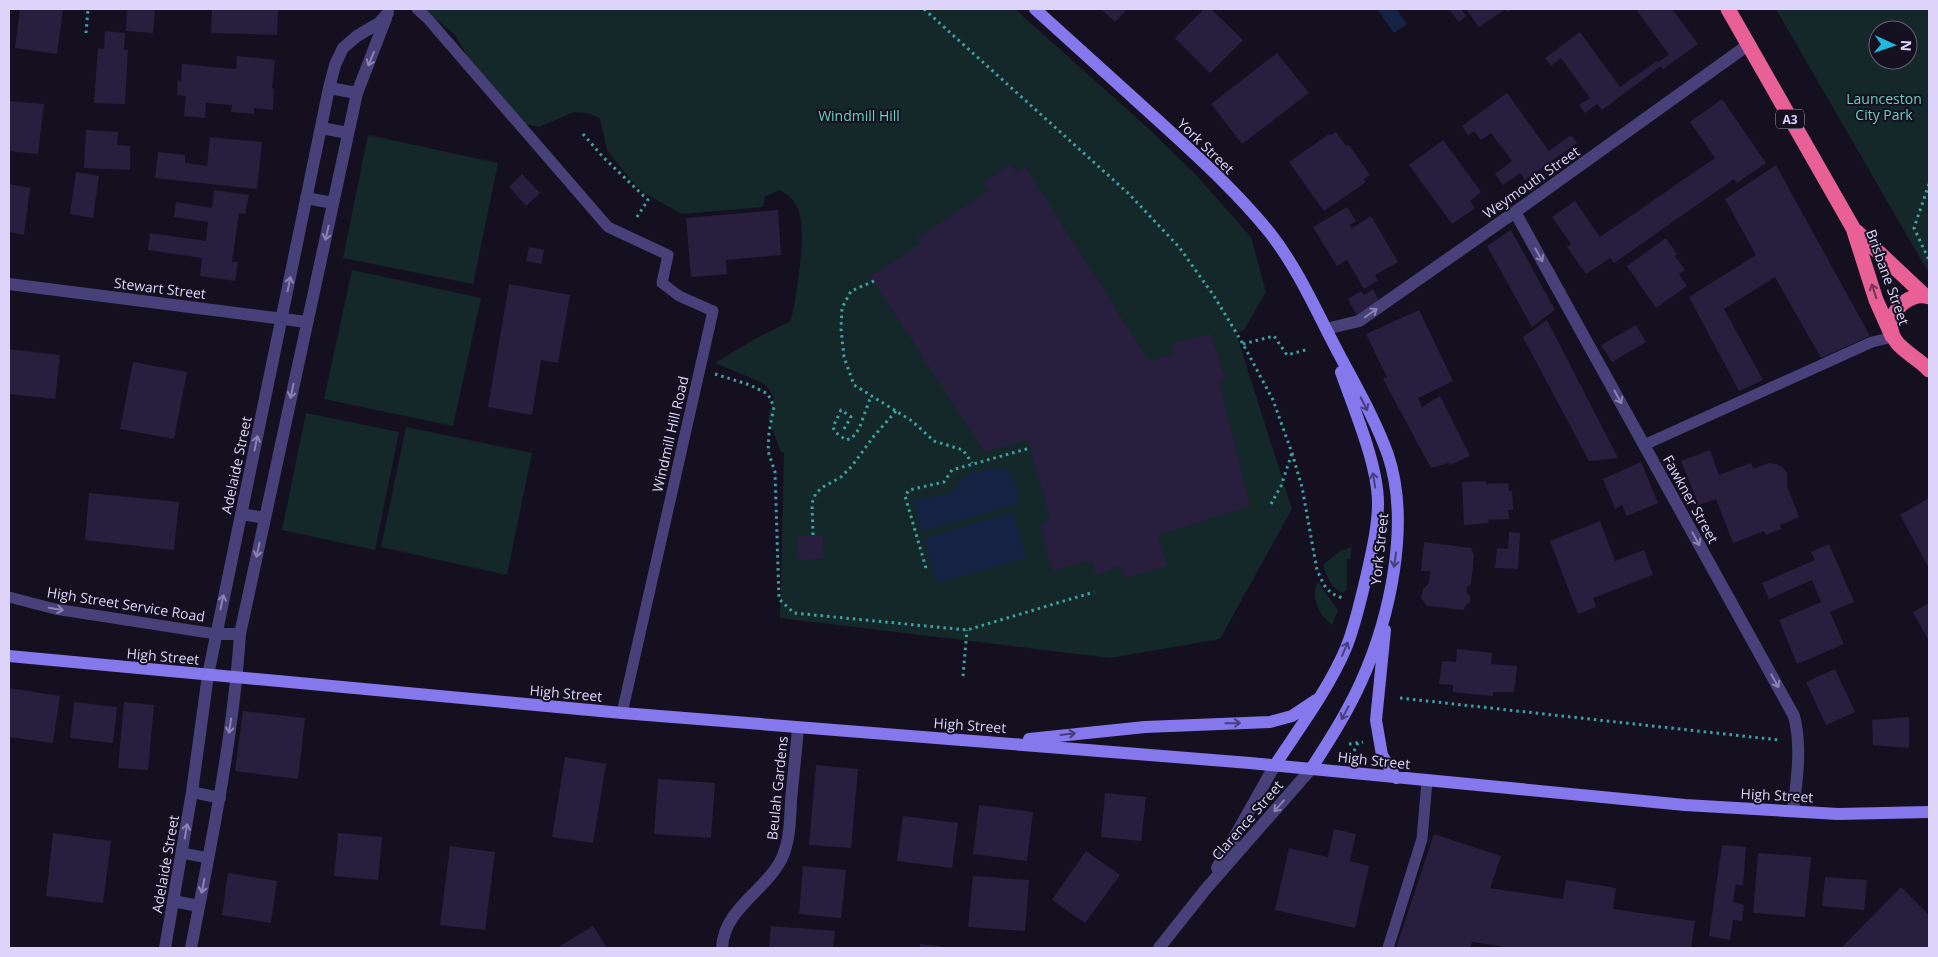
<svg xmlns="http://www.w3.org/2000/svg" width="1938" height="957" font-family="'Open Sans',sans-serif">
  <style>
    .green { fill: #142829; fill-rule: evenodd }
    .water { fill: #162344 }
    .building { fill: #281f3e }
    .lines { fill: none; stroke-linecap: round; stroke-linejoin: round }
    .path { stroke: #3ea1a4; stroke-width: 3; stroke-dasharray: 2.5 4; stroke-linecap: butt }
    .lane { stroke: #484179; stroke-width: 11 }
    .street { stroke: #484179; stroke-width: 12 }
    .secondary { stroke: #8578ed; stroke-width: 12 }
    .highway { stroke: #e96096; stroke-width: 15 }
    .oneway { stroke: #8b84b3 }
    .oneway2 { stroke: #743455 }
    .oneway3 { stroke: #473f7c }
    .labels { text-anchor: middle; dominant-baseline: central; stroke-width: 4; stroke-linejoin: round; paint-order: stroke }
    .shield { fill: #141020; stroke: #a09ab8; stroke-width: 1 }
    .shield-label { font-size: 12px; font-weight: bold; fill: #dcd5f9 }
    .park-label { font-size: 14px; fill: #6bcfbf; stroke: #141020 }
    .street-label { font-size: 14px; fill: #dcd5f9; stroke: #141020 }
  </style>
  <rect width="100%" height="100%" fill="#141020"/>
  <path class="green" d="M424 9H1015L1149 129 1197 176 1251 237 1266 292 1244 330 1236 333 1292 509 1220 639 1110 658 780 618 784 453 781 452 768 418 774 397 765 384 715 363 753 340 791 321C796 297 808 231 798 209 794 199 788 195 780 190L765 196 763 207 682 214 644 193 630 179 607 150 600 118 587 113 574 112 539 127 523 123 472 64 455 35Z
    M1776 9H1929V269L1927 270ZM1878 30H1908V60H1878Z
    M368 135 498 163 473 284 343 258Z
    M352 270 481 298 453 426 324 399Z
    M306 413 399 432 375 550 282 530Z
    M406 427 532 453 507 575 381 547Z
    M1352 547 1350 559H1347V589L1343 593C1331 589 1327 576 1323 565L1340 551Z
    M1318 582 1338 610 1332 625C1319 615 1310 597 1318 582Z"/>
  <path class="water" d="M1377 9H1396L1407 24 1394 33Z
    M1004 469 1010 472 1020 497 1015 505 922 531 913 501C926 495 940 499 952 492 958 488 960 481 965 476 974 469 993 470 1004 469Z
    M1013 512 1026 558 937 583 924 538Z"/>
  <path class="building" d="M20 9H63L57 54 15 48Z
    M127 9H155L153 33 126 31Z
    M212 9H278L277 35 211 33Z
    M1101 9H1127L1115 22Z
    M1204 9H1211L1243 40 1210 73 1175 38Z
    M1449 9H1461L1466 16 1459 22Z
    M1466 9H1512L1507 12 1505 9 1479 27Z
    M1636 9H1672L1698 44 1663 69 1661 66 1602 110 1597 104 1585 113 1579 105 1590 98 1561 58 1551 66 1545 58 1580 32 1620 87 1657 61 1658 62 1669 55Z
    M105 31 125 33 124 50H128L125 104 94 103 98 48 104 49Z
    M1277 53 1309 93 1242 144 1211 104Z
    M237 56 275 60 272 88 274 89 273 110 254 108V114L231 112 232 105 206 103 205 118 184 116 186 96 177 95 178 80 181 81 182 64 236 69Z
    M1507 93 1549 151 1571 135 1577 143 1525 180 1520 173 1503 185 1495 174 1512 161 1491 133 1481 140 1474 131 1468 135 1462 126Z
    M1722 99 1766 163 1737 183 1734 179 1614 263 1610 258 1586 274 1567 247 1571 244 1552 217 1575 201 1600 237 1715 158 1690 122Z
    M9 101 44 104 38 154 9 151Z
    M86 130 118 132 117 145 130 146V170L84 168Z
    M1336 132 1346 146 1349 145 1370 175 1364 179 1366 182 1324 211 1289 162 1329 134 1331 135Z
    M210 137 262 142 257 189 155 178 158 152 185 155V163L207 166Z
    M1443 140 1481 192 1470 201 1475 208 1452 224 1409 165Z
    M1011 164 1017 173 1024 165 1149 361 1173 355 1171 344 1211 334 1226 379 1219 382 1250 506 1158 535 1167 566 1124 578 1120 566 1096 575 1091 560 1052 571 1040 525 1050 520 1028 439 985 452 870 276 921 244 917 238 989 190 983 182Z
    M1776 165 1870 336 1821 358 1775 277 1724 309 1763 380 1739 391 1689 297 1756 255 1725 199Z
    M76 172 99 176 93 218 70 214Z
    M522 174 540 193 526 206 509 187Z
    M9 184 30 188 24 235 9 232Z
    M214 190 249 195 245 214 239 213 232 262H238L235 281 200 276 202 258 148 250 150 233 206 241 208 222 174 217 176 202 212 208Z
    M1347 207 1356 221 1350 225 1352 228 1371 216 1398 262 1375 275 1378 280 1364 289 1347 260 1337 266 1313 227Z
    M778 210 781 255 726 260 727 274 691 277 686 218Z
    M1511 230 1555 310 1532 327 1487 246Z
    M1666 238 1677 254 1675 256 1685 270 1679 274 1687 286 1656 308 1627 266Z
    M529 247 544 250 541 264 526 261Z
    M509 284 570 295 558 363 541 360 532 415 488 407Z
    M1373 289 1379 300 1357 316 1348 299 1361 291 1364 295Z
    M1419 310 1453 381 1418 398 1422 407 1440 396 1470 456 1450 465 1449 463 1431 468 1383 379 1387 377 1366 334Z
    M1547 320 1618 458 1589 461 1523 337Z
    M1636 325 1646 342 1612 362 1601 345Z
    M9 349 60 355 55 399 9 394Z
    M133 362 187 372 174 439 120 429Z
    M1710 450 1719 475 1751 463 1753 469 1769 463 1777 464 1782 467 1787 473V486L1799 517 1780 525 1781 529 1766 535 1764 531 1733 543 1716 499 1699 505 1681 461Z
    M1641 462 1658 503 1627 516 1622 505 1615 509 1603 479Z
    M1486 481V484L1508 483 1509 491H1512L1513 510H1508L1509 519 1488 520 1489 523 1464 525 1462 482Z
    M89 493 179 502 174 550 85 540Z
    M1929 498V568L1900 515Z
    M1600 521 1615 561 1644 550 1653 575 1593 598 1596 607 1578 614 1550 541Z
    M1509 532 1520 533 1518 569 1495 568 1497 548 1508 549Z
    M823 535 824 559 798 560 797 536Z
    M1424 542 1471 548 1474 556 1471 584 1467 587 1466 592 1470 596V602L1465 606 1464 610 1427 606 1421 598 1423 589 1429 583 1430 571H1421Z
    M1829 544 1854 602 1830 612 1844 644 1797 664 1779 620 1821 602 1812 580 1769 599 1762 583 1815 560 1811 552Z
    M1929 603V641L1913 612Z
    M1457 649 1492 653 1491 664 1517 666 1514 692H1493V696L1453 692V685L1439 684 1442 661 1456 662Z
    M1835 669 1855 712 1826 725 1806 682Z
    M9 688 60 696 53 743 9 737Z
    M74 702 117 707 113 743 70 738Z
    M124 702 154 705 148 770 118 768Z
    M243 711 305 718 298 779 235 771Z
    M1909 717V748L1873 745 1872 720Z
    M565 757 606 764 593 843 552 837Z
    M816 765 858 769 851 848 809 845Z
    M658 779 715 783 711 838 654 834Z
    M1105 793 1146 797 1141 841 1101 837Z
    M979 805 1033 812 1027 861 973 854Z
    M903 816 958 823 952 868 897 861Z
    M1334 829 1356 834 1350 861 1369 866 1355 928 1275 910 1289 848 1328 857Z
    M53 833 111 841 103 903 46 896Z
    M338 833 382 837 378 880 334 876Z
    M1434 834 1501 856 1490 888 1563 899 1566 880 1616 888 1613 909 1695 921 1691 948H1511L1472 942 1470 948H1396Z
    M1722 845 1746 847 1743 886 1736 884 1733 902 1744 905 1742 921 1733 920 1730 940 1709 936Z
    M450 846 495 852 485 930 440 925Z
    M1086 851 1120 875 1085 923 1052 900Z
    M1758 853 1811 857 1805 917 1753 913Z
    M803 866 846 870 841 918 799 914Z
    M228 873 277 881 271 923 222 915Z
    M973 876 1029 880 1025 931 968 927Z
    M1825 877 1867 880 1864 910 1822 906Z
    M1901 887 1929 915V948H1844L1842 947Z
    M593 926 607 948H557Z
    M771 926 835 931 833 948H769Z
    M920 944 946 947V948H920Z"/>
  <g class="lines">
    <path class="path" d="M924 9 1129 194 1179 247 1214 296 1243 344 1273 400 1292 453 1302 487 1317 570 1324 585 1331 593 1342 598
      M86 33 88 9
      M583 134 603 157 648 200 635 220
      M1929 184 1914 228 1929 260
      M874 281 851 291 842 308 841 329 844 357 854 385 912 421 934 441 963 450 972 463
      M1243 344 1274 336 1287 355 1309 349
      M715 374 750 385 768 394 774 407 769 432 768 451 775 472 779 599 794 613 967 630 1094 592
      M844 429 851 417 841 410 833 427 835 432 846 440 852 438 859 429 871 396
      M1271 504 1281 486 1292 453
      M813 535 812 503 816 493 823 487 841 477 852 466 874 436 896 411
      M926 568 905 496 909 490 944 482 952 470 1030 448
      M963 676 967 630
      M1400 698 1779 740
      M1349 744 1363 742
      M1354 751 1358 743"/>
    <path class="lane" d="M417 9 428 19 608 227 668 255 662 283 679 296 713 311 622 713
      M1644 445 1872 342 1893 337
      M9 597 55 609 216 634
      M182 853 208 858
      M1388 948 1422 839 1427 781"/>
    <path class="street" d="M329 88 357 93
      M321 128 348 133
      M306 198 333 203
      M1515 212 1794 716C1802 746 1797 780 1793 811
      M9 284 307 322
      M1326 329 1359 321 1515 212 1748 45
      M241 514 265 518
      M216 634H240
      M192 792 220 798
      M1217 868 1275 765
      M173 901 199 906
      M165 948 192 792 208 675 329 88 335 65 343 48 357 36 379 23 388 13
      M191 948C211 844 233 740 240 634L357 93 386 18
      M722 948C724 908 766 891 782 858 790 840 790 820 791 801 793 777 796 753 798 728
      M1159 948 1205 890 1311 769"/>
    <path class="secondary" d="M1035 9C1077 47 1119 85 1161 123 1198 157 1238 193 1270 233 1299 270 1318 315 1340 356 1357 388 1376 421 1388 455 1411 523 1390 618 1361 682 1347 713 1329 741 1311 769
      M1385 630 1376 720 1382 755 1396 778
      M9 656 622 713 1250 763 1685 805 1838 814 1929 812
      M1029 739 1145 727 1270 722 1292 716 1316 700
      M1275 765C1300 727 1328 690 1346 648 1355 626 1360 602 1366 578 1371 555 1378 528 1378 503 1378 465 1354 409 1341 372"/>
    <path class="highway" d="M1728 9 1853 228 1876 300 1892 336
      M1856 231 1924 295
      M1929 297C1920 294 1911 297 1903 303 1897 308 1893 315 1891 323 1888 346 1916 355 1929 370"/>
  </g>
  <defs><path id="oneway-shaft" d="M-6 0H5M1.5-3L5.5 0L1.5 3" fill="none" stroke-width="1.6" stroke-linecap="round" stroke-linejoin="round" transform="scale(1.25)"/></defs>
  <g class="oneway">
    <use href="#oneway-shaft" transform="translate(371 59) rotate(112)"/>
    <use href="#oneway-shaft" transform="translate(327 233) rotate(103)"/>
    <use href="#oneway-shaft" transform="translate(1539 255) rotate(61)"/>
    <use href="#oneway-shaft" transform="translate(289 284) rotate(-79)"/>
    <use href="#oneway-shaft" transform="translate(1371 313) rotate(-35)"/>
    <use href="#oneway-shaft" transform="translate(292 391) rotate(102)"/>
    <use href="#oneway-shaft" transform="translate(1618 397) rotate(61)"/>
    <use href="#oneway-shaft" transform="translate(256 443) rotate(-78)"/>
    <use href="#oneway-shaft" transform="translate(1696 539) rotate(61)"/>
    <use href="#oneway-shaft" transform="translate(258 550) rotate(102)"/>
    <use href="#oneway-shaft" transform="translate(222 602) rotate(-78)"/>
    <use href="#oneway-shaft" transform="translate(56 609) rotate(10)"/>
    <use href="#oneway-shaft" transform="translate(1775 681) rotate(61)"/>
    <use href="#oneway-shaft" transform="translate(230 726) rotate(98)"/>
    <use href="#oneway-shaft" transform="translate(1279 806) rotate(131)"/>
    <use href="#oneway-shaft" transform="translate(186 831) rotate(-80)"/>
    <use href="#oneway-shaft" transform="translate(203 886) rotate(101)"/>
  </g>
  <use class="oneway2" href="#oneway-shaft" transform="translate(1874 291) rotate(-108)"/>
  <g class="oneway3">
    <use href="#oneway-shaft" transform="translate(1364 404) rotate(63)"/>
    <use href="#oneway-shaft" transform="translate(1374 480) rotate(-99)"/>
    <use href="#oneway-shaft" transform="translate(1395 560) rotate(98)"/>
    <use href="#oneway-shaft" transform="translate(1345 649) rotate(-67)"/>
    <use href="#oneway-shaft" transform="translate(1345 713) rotate(118)"/>
    <use href="#oneway-shaft" transform="translate(1233 723) rotate(-1)"/>
    <use href="#oneway-shaft" transform="translate(1068 734) rotate(-7)"/>
  </g>
  <g class="labels">
    <rect class="shield" x="1776" y="109.5" width="28" height="19" rx="4"/>
    <g class="shield-label">
      <text x="1790" y="119">A3</text>
    </g>
    <g class="park-label">
      <text x="1884" y="98">Launceston<tspan x="1884" dy="16">City Park</tspan></text>
      <text x="859" y="115">Windmill Hill</text>
    </g>
    <g class="street-label">
      <text transform="translate(1206 146) rotate(44)">York Street</text>
      <text transform="translate(1531 182) rotate(-35)">Weymouth Street</text>
      <text transform="translate(1888 277) rotate(70)">Brisbane Street</text>
      <text transform="translate(160 288) rotate(7)">Stewart Street</text>
      <text transform="translate(670 434) rotate(-77)">Windmill Hill Road</text>
      <text transform="translate(236 465) rotate(-78)">Adelaide Street</text>
      <text transform="translate(1691 499) rotate(61)">Fawkner Street</text>
      <text transform="translate(1379 549) rotate(-84)">York Street</text>
      <text transform="translate(126 604) rotate(9)">High Street Service Road</text>
      <text transform="translate(163 656) rotate(5)">High Street</text>
      <text transform="translate(566 693) rotate(5)">High Street</text>
      <text transform="translate(970 725) rotate(4)">High Street</text>
      <text transform="translate(1374 760) rotate(6)">High Street</text>
      <text transform="translate(777 788) rotate(-84)">Beulah Gardens</text>
      <text transform="translate(1777 795) rotate(3)">High Street</text>
      <text transform="translate(1247 820) rotate(-49)">Clarence Street</text>
      <text transform="translate(165 864) rotate(-80)">Adelaide Street</text>
    </g>
  </g>
  <rect width="1938" height="957" fill="none" stroke="#dcd5f9" stroke-width="20"/>
  <g transform="translate(1893 45) rotate(93)"><circle r="24" fill="#141020" stroke="#645f77"/>
  <path d="M0-4L9 19L0 12L-9 19Z" fill="#1eb9dc"/>
  <text y="-8" font-size="14" font-weight="bold" text-anchor="middle" fill="#dcd5f9">N</text>
  </g>
</svg>
